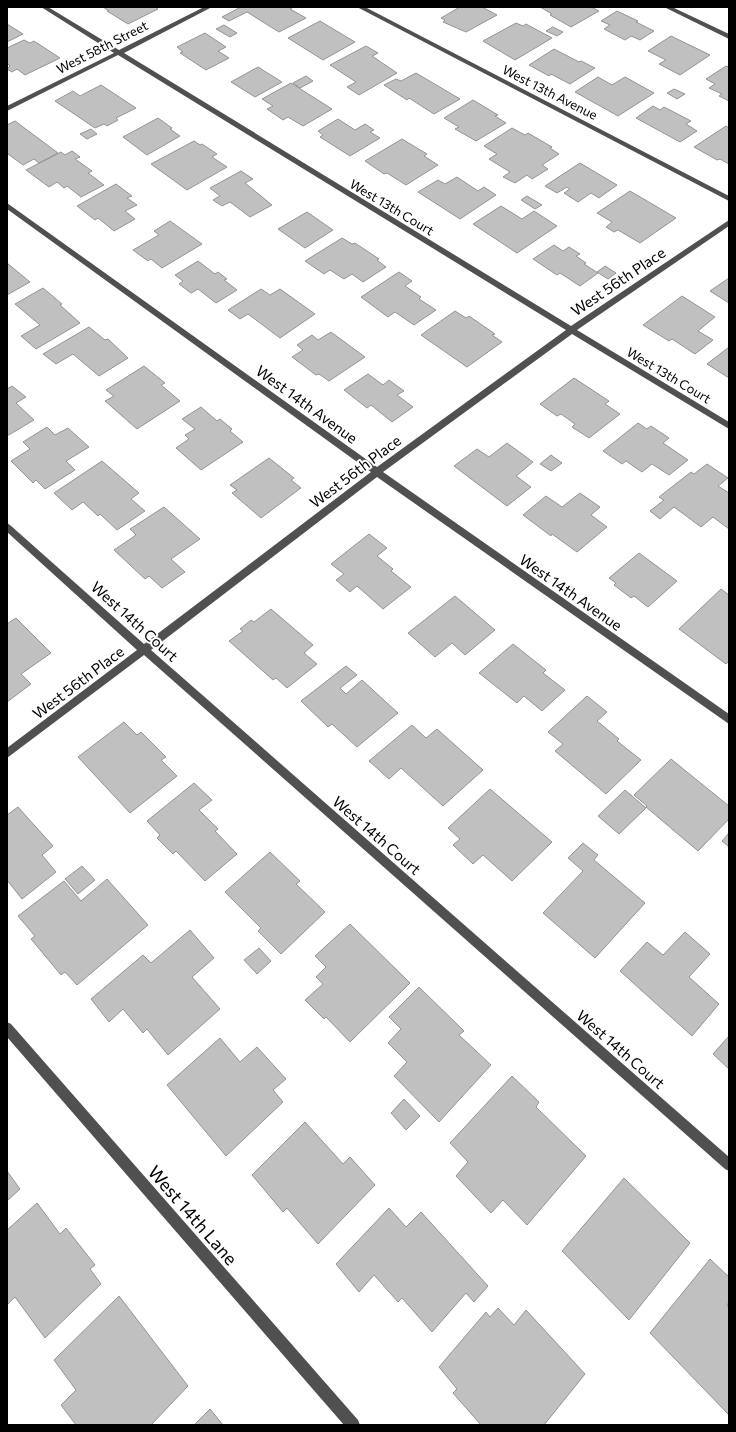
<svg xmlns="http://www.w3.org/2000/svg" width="736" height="1432" font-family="Commissioner,sans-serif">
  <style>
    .building { fill: #c0c0c0; stroke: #949494 }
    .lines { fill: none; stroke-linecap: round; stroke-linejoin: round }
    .minor { fill: #505050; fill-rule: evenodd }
    .labels { text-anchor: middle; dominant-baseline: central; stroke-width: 4; stroke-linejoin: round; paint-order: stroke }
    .far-street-label { font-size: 13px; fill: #000; stroke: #fff }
    .street-label { font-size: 15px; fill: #000; stroke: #fff }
    .near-street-label { font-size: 18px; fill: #000; stroke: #fff }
  </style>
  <rect width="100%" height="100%" fill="#fff"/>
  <path class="building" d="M103 7H155L158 9 128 24 107 11H109Z
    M241 7H290L292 8 290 9 306 18 279 32 247 12 229 21 222 17Z
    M460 7H482L497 15 466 32 443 22 445 20 441 18Z
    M540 7H591L599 11 571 27 550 15 552 14Z
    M617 11 638 21 636 22 654 31 640 40 631 36 625 40 604 29 610 25 601 21Z
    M320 21 355 42 323 60 288 38Z
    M516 23 523 26 526 24 552 38 515 60 483 41Z
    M7 24 23 34 7 42Z
    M224 25 237 33 230 37 216 29Z
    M553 27 563 32 557 36 546 31Z
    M205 33 226 47 218 51 229 58 206 70 180 53 183 52 177 47Z
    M671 36 710 55 680 75 659 64 666 60 648 51Z
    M24 40 30 43 34 41 60 58 25 75 17 69 12 72 7 69 10 66 7 63V48Z
    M366 46 378 53 372 56 397 73 359 95 347 87 356 82 330 65Z
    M554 49 579 62 581 61 595 68 570 84 551 74 549 76 529 65Z
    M726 66 729 67V101L719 96 722 94 709 88 715 84 706 79Z
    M258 67 282 82 255 97 231 82Z
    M416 73 460 99 434 114 409 98 407 100 384 85 396 79 401 81Z
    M306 76 313 81 300 88 293 83Z
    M598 77 612 85 625 77 654 93 618 116 575 92Z
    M291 83 332 109 303 126 288 117 283 120 267 109 273 106 262 99Z
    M101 85 136 108 116 118 118 120 107 126 104 124 95 128 55 101 73 91 80 96Z
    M674 89 685 94 677 99 667 93Z
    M473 100 498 115 495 116 506 123 476 141 455 129 459 127 444 118Z
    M653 106 660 110 664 107 691 121 686 124 697 131 680 142 636 118Z
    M158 118 172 128 170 129 180 136 147 155 123 137Z
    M338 119 355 130 365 124 374 130 370 132 380 138 350 156 320 137 323 135 318 131Z
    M15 121 58 153 39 163 34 159 23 165 8 154H7V125Z
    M726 126 729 128V164L720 159 717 160 694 147Z
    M512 128 525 135 528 133 552 147 550 148 559 154 542 165 548 169 532 179 527 175 515 183 503 177 510 172 489 159 497 154 484 146Z
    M91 129 97 134 87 139 80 134Z
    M402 139 427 154 424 156 438 165 406 185 387 173 384 174 365 161Z
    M194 141 200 145 202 144 217 154 212 157 227 167 187 190 151 164Z
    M72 151 80 157 75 159 92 171 88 173 104 185 81 197 67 186 64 188 57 182 49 187 26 170 61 152 65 155Z
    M580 163 617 185 599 198 591 193 578 202 564 193 570 189 567 187 557 193 545 186Z
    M241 171 253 179 245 183 272 205 250 217 230 202 222 206 213 200 220 196 210 188Z
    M457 177 478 191 484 187 496 195 460 219 418 192 438 180 445 184Z
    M116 184 132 196 127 198 137 205 125 211 135 219 114 231 98 218 95 220 77 206Z
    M630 191 676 218 640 243 618 230 614 232 606 227 612 222 597 213Z
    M527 196 542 205 535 209 521 200Z
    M501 206 522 219 534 211 557 226 517 253 473 224Z
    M307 212 333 230 305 248 278 229Z
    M170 221 202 244 162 268 151 259 148 261 133 250 159 235 154 231Z
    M342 238 352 244 355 243 379 259 377 260 386 267 363 282 352 274 344 279 330 270 324 274 305 261Z
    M554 245 563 251 569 247 580 254 576 256 586 263 584 264 598 273 580 286 560 273 557 275 533 259Z
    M198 261 215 274 218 272 227 279 224 280 237 290 216 303 198 289 191 293 179 284 183 281 175 275Z
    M7 263 30 282 7 295Z
    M605 266 616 273 608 279 597 272Z
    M399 272 412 281 405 286 421 297 419 299 436 310 414 325 395 312 388 317 361 297Z
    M729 278V303L710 291Z
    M43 288 62 304 60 305 80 323 36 349 21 336 40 325 15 304Z
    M261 289 270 295 280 289 315 314 280 338 248 314 240 319 228 310Z
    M682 296 715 317 698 331 713 340 695 354 672 339 669 341 643 325Z
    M455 311 466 318 469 316 495 334 492 335 502 342 467 367 421 335Z
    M89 327 105 340 108 339 128 358 99 376 73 354 56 364 43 354Z
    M331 332 365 357 329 381 319 374 316 375 292 357 303 350 297 345 312 335 318 340Z
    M729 347V378L707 364Z
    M144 366 165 383 161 385 180 401 137 429 105 401 114 396 106 390Z
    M368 374 383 385 389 380 404 391 397 395 413 407 392 422 371 405 367 408 344 390Z
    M574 378 609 401 605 404 620 414 589 438 572 427 575 424 561 414 557 416 540 404Z
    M12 386 26 397 16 403 34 420 7 436V389Z
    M201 407 217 421 220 419 232 429 230 431 243 442 201 470 176 448 189 439 185 435 195 429 182 419Z
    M638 423 647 429 651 426 669 438 663 443 688 460 669 475 652 464 642 472 626 461 622 464 603 451Z
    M47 427 55 435 68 428 89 447 66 461 75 470 45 489 36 480 33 483 11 461 30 449 23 442Z
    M507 443 533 462 516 476 531 487 507 506 454 466 477 449 489 457Z
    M551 455 562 463 551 471 540 464Z
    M269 458 294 478 291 480 301 488 261 518 232 493 237 490 230 485Z
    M102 461 139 493 131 499 145 511 117 530 100 514 98 516 83 502 72 510 54 493Z
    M707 464 728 478 718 486 729 493V529L713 517 701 527 674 507 660 519 650 511 664 500 659 497 691 472 694 474Z
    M580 493 600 507 591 515 607 527 577 552 552 534 551 536 523 515 546 496 562 507Z
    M164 507 200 539 171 559 185 572 162 588 149 576 145 579 114 550 136 535 130 529Z
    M369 534 387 548 377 556 393 569 391 571 411 587 383 609 357 586 350 592 336 580 344 574 331 564Z
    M639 553 677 581 648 607 634 596 631 598 614 585 616 583 609 578Z
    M721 589 729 595V661L726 664 679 629Z
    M455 596 495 630 465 655 452 643 435 657 408 633Z
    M271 609 313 645 304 653 317 664 287 688 276 678 273 680 229 641 243 631 240 629 251 620 254 622Z
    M16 618 51 653 21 674 31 684 7 702V624Z
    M513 644 546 670 543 673 565 690 542 711 524 696 517 703 479 673Z
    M346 666 357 675 340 688 346 694 362 680 398 713 357 747 332 724 328 727 301 701Z
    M587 696 607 712 597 721 619 739 617 741 641 760 606 794 555 751 563 744 548 732Z
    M124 722 137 735 141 732 166 757 161 760 177 776 130 813 78 757Z
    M412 725 426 738 437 729 483 770 443 806 401 768 389 779 369 761Z
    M671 759 729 806V819L698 851 646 807 647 806 634 795Z
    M194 783 212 800 199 810 218 829 215 831 237 854 205 881 176 851 173 854 157 838 160 835 147 821Z
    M490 789 552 842 512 881 483 855 473 864 453 845 460 839 448 828Z
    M625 790 646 808 619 834 598 816Z
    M18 807 53 846 42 855 56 872 22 899 7 880V815Z
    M729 833V847L722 841Z
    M583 843 598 855 594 860 645 903 595 958 543 913 583 871 568 858Z
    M270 852 300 881 296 884 325 912 281 954 258 931 261 928 225 892Z
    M82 866 95 880 78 894 65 879Z
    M107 879 148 925 77 985 65 972 61 975 31 939 35 936 18 916 64 881 81 901Z
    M350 924 410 983 350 1042 326 1017 324 1019 305 1000 323 984 316 977 326 967 315 956Z
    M190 930 214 958 192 977 220 1009 168 1055 147 1029 143 1033 123 1009 109 1022 91 999 143 955 151 963Z
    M685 932 710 954 689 977 719 1004 692 1036 620 971 647 942 663 955Z
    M259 948 271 961 257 974 244 960Z
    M419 987 464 1031 459 1035 491 1065 439 1122 394 1076 407 1062 388 1043 401 1029 389 1017Z
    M729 1036V1069L713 1054Z
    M220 1038 240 1062 257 1047 286 1079 273 1090 283 1102 226 1156 167 1085Z
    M512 1076 539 1102 536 1107 586 1156 527 1225 503 1200 491 1213 456 1176 468 1162 450 1143Z
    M404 1099 420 1116 406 1130 391 1113Z
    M305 1122 343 1164 350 1157 375 1185 318 1244 287 1208 283 1212 252 1175Z
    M7 1171 20 1189 7 1201Z
    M624 1178 690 1243 629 1320 562 1251Z
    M37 1203 60 1234 66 1228 95 1265 90 1269 101 1284 45 1338 15 1297 7 1305V1230Z
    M389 1208 406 1227 421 1212 488 1286 474 1302 466 1293 432 1332 402 1298 398 1302 374 1275 359 1292 336 1264Z
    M710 1259 729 1277V1302L727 1305 729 1308V1415L650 1333Z
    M119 1296 188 1386 151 1425H76L61 1405 76 1390 54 1360Z
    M498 1308 514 1325 526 1310 585 1374 544 1425H481L453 1393 457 1389 439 1367 486 1312 490 1317Z
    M210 1409 223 1425H194Z"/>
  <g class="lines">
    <path class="minor" d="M41 7H48L119 50 204 7H212L124 53 571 326 729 220V226L577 330 729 422V429L572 334 383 472 729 714V724L377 477 151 650 729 1157V1171L725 1169 144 655 7 758V748L137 650 7 532V523L10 525 144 644 371 472 7 209V203L377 467 566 330 118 55 7 111V106L114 53Z
      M357 7H365L729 196V201Z
      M664 7H672L729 34V39Z
      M7 1022 11 1024 358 1420 360 1425H344L7 1037Z"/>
  </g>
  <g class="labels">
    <g class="far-street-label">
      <text transform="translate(102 47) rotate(-27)">West 58th Street</text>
      <text transform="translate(550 92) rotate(27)">West 13th Avenue</text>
      <text transform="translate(392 207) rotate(31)">West 13th Court</text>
      <text transform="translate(669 375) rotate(31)">West 13th Court</text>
    </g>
    <g class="street-label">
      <text transform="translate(618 281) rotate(-34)">West 56th Place</text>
      <text transform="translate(307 404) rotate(36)">West 14th Avenue</text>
      <text transform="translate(355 471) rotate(-37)">West 56th Place</text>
      <text transform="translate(571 592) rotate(35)">West 14th Avenue</text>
      <text transform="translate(135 621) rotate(42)">West 14th Court</text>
      <text transform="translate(78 682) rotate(-37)">West 56th Place</text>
      <text transform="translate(377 835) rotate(41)">West 14th Court</text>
      <text transform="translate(621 1049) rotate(41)">West 14th Court</text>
    </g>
    <g class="near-street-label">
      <text transform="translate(193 1215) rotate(49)">West 14th Lane</text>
    </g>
  </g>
  <rect width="736" height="1432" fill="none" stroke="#000000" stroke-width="16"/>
</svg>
